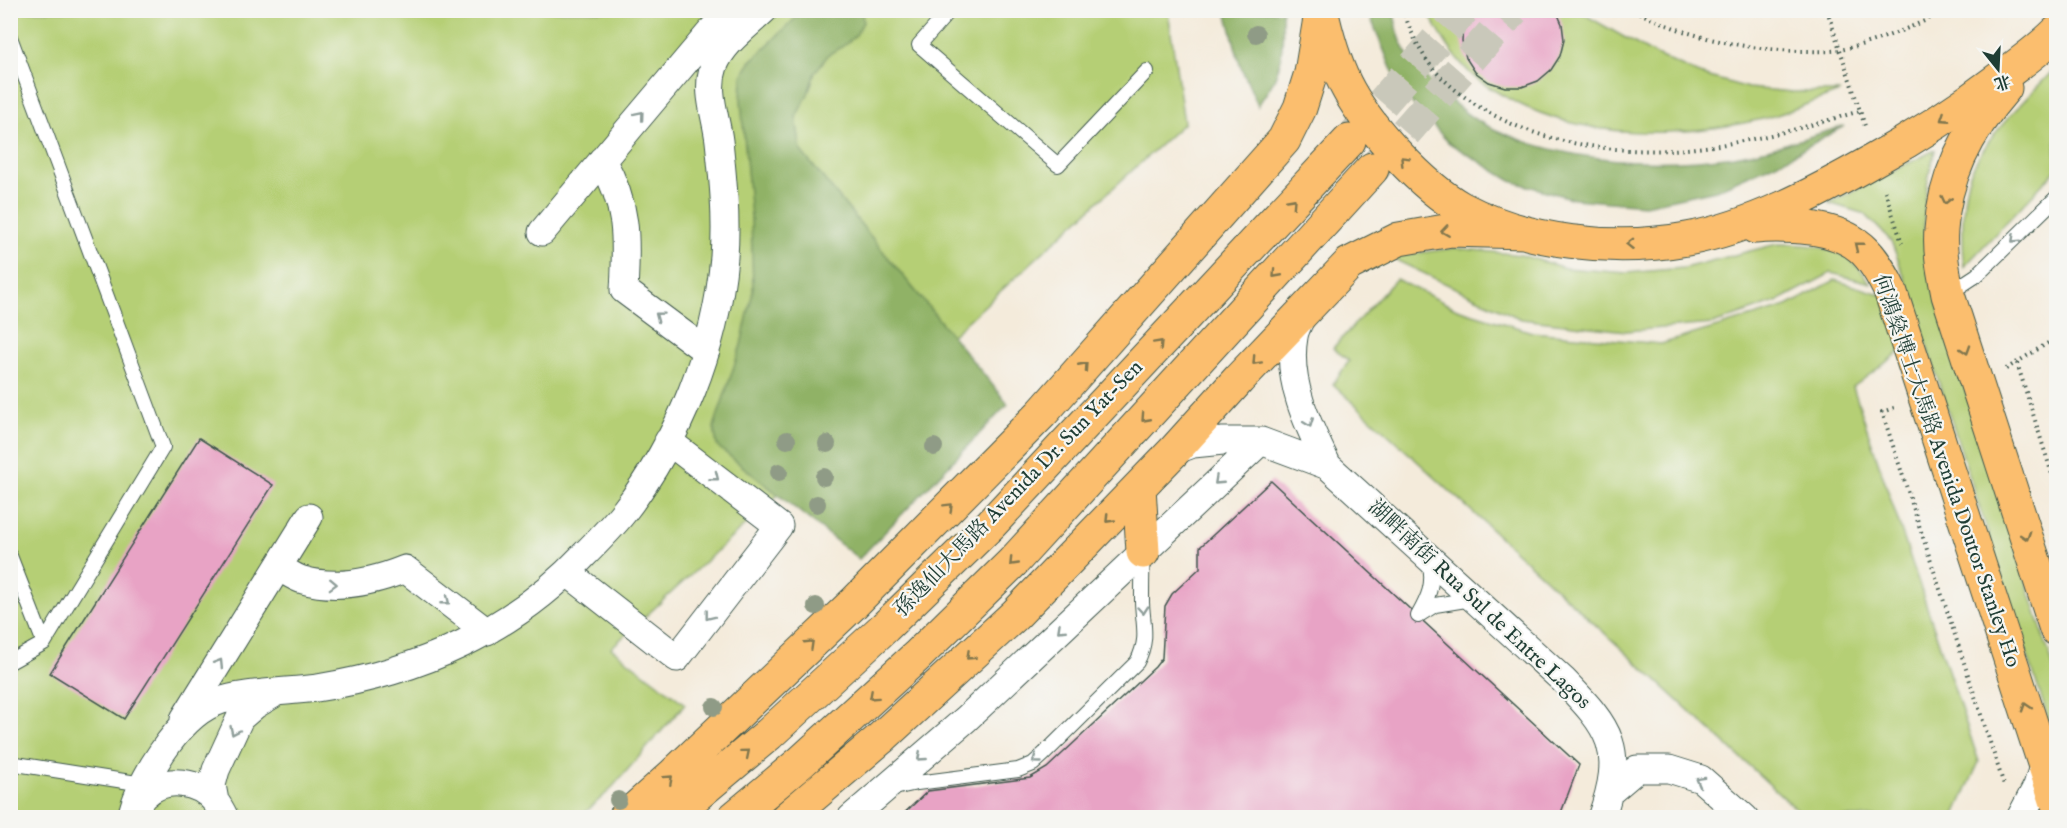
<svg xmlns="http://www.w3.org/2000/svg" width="2067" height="828" font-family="'IM FELL English','Noto Serif SC',serif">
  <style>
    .green { fill: #b5cf75; stroke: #6a8654; stroke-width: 1.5 }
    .forest { fill: #90b266; stroke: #58784d; stroke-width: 1.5 }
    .building { fill: #e8a3c5 }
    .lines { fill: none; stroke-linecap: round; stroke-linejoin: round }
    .primary-tunnel { stroke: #c9c8ba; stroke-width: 33; stroke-dasharray: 33 16; stroke-linecap: butt }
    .service-casing { stroke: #3f574d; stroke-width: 16 }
    .minor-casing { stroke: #3f574d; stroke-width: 29 }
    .primary-casing { stroke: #3f574d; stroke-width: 35 }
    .path { stroke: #3f574d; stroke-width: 4; stroke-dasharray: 1.5 4.5; stroke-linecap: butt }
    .service { stroke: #fff; stroke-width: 14 }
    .minor { stroke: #fff; stroke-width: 27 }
    .primary { stroke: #fbbe6e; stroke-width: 33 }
    .tree { fill: #8f9b86 }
    .oneway { stroke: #8f9e9a }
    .oneway2 { stroke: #82774e }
    .labels { text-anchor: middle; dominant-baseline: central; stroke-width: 4.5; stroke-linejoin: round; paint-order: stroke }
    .street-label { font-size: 21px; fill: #1f3d34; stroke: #f6f6f2 }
  </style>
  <rect width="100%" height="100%" fill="#f6f6f2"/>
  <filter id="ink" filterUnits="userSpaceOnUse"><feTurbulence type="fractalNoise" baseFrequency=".0167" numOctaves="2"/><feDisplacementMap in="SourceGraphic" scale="12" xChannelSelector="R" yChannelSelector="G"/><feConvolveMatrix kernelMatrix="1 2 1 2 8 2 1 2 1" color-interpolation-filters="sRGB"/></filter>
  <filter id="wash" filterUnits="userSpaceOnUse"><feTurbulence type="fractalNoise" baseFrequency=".008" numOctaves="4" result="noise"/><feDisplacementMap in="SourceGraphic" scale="24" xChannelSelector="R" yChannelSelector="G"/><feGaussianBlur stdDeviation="1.35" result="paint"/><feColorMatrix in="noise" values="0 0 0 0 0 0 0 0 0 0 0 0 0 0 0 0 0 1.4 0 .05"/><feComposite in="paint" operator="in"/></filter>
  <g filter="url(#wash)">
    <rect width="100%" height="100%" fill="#f4ebdb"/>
    <path class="green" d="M10 11H1168L1184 123 611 648 685 704 609 791 580 817H11Z
      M1427 11H1578L1654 54 1699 74 1748 88 1793 92H1840C1813 101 1786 114 1758 120 1675 138 1590 140 1513 101 1499 93 1482 85 1471 74 1452 55 1440 34 1427 11Z
      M2056 67V170L1964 267C1963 240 1961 210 1967 184 1977 143 2028 98 2056 67Z
      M1935 150C1922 198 1922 223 1928 273L2056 675V743L1907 284 1891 241 1865 214 1829 203Z
      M1777 244C1804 244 1834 245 1855 264 1861 270 1866 277 1871 283L1831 273 1776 302 1713 324 1626 331 1521 319 1389 257 1455 248 1521 255 1565 268 1627 273 1684 268Z
      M1396 279 1457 309 1532 332 1661 344 1787 306 1835 280 1884 295 1904 349 1853 387 1979 762 1954 817H1805L1333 384 1349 361 1333 348Z"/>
    <path class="forest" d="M804 10 862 11 863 22 856 35 842 47 829 54 815 72 808 94 796 117 801 151 1008 404 859 559 717 446 714 427 741 345 753 291 751 217 741 100 742 76 750 62Z
      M1226 11H1282C1283 35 1284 59 1273 82 1269 90 1262 98 1258 106L1240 65Z
      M1368 11H1393C1396 20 1397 32 1401 41 1411 63 1430 83 1447 97 1456 105 1466 114 1476 120 1552 162 1649 168 1734 156 1771 150 1808 137 1844 126L1787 158 1716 190 1645 205 1574 199 1511 181 1449 143 1410 101 1391 68Z"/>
    <g id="blocks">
      <path class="building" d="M1470 10H1556L1562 24 1564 40 1560 56 1551 70 1538 81 1522 87H1505L1489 82 1475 72 1466 58 1462 41 1463 24Z
        M199 438 273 485 124 719 50 673Z
        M1271 481 1579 765 1559 818H899L928 791 1030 778 1047 768 1155 667 1162 658 1165 606 1172 594 1200 568V547Z"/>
    </g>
  </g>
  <g filter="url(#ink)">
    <use href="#blocks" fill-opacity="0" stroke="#3f574d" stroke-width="1.5"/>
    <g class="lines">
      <path class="primary-tunnel" d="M1350 140 1463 10
        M1373 169 1513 10"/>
      <defs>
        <path id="service" d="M950 10 919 45 1058 165 1147 71
          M10 37 163 447 44 643 10 662
          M1948 294 1977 275 2056 198
          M10 556 44 643
          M1419 615 1435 605 1472 599
          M1418 616C1428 598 1435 584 1429 562
          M10 763 143 784
          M894 788 917 783 1018 770 1033 764 1044 754 1137 662C1149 639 1143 626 1142 602 1142 586 1142 570 1143 554"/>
        <path id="minor" d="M602 160C628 206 627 238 624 290L706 351
          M542 232 729 10
          M1305 311C1301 319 1295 328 1294 337 1286 382 1309 427 1328 466
          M1174 451 1193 444 1223 441H1261L1328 466 1563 680C1611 729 1626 749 1601 818
          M278 567C286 571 295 578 303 580 338 590 373 582 405 569L487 632
          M568 573 677 658 779 526 668 441
          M184 719 309 517
          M1611 791 1637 769H1669L1701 779 1745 818
          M215 801 212 785 216 770 240 718 255 705 272 695
          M137 805C139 802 142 797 146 794 166 776 199 781 215 801 219 806 222 812 225 818
          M131 818C139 781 178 718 214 703 240 692 288 692 317 688 418 672 513 631 583 556 597 542 611 528 623 513 679 441 716 348 724 257 727 218 723 179 719 141 716 116 705 91 714 66 723 43 746 27 764 10
          M851 818 966 719 1261 441
          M2020 818 2037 786 2044 763"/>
        <path id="primary" d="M1323 18C1329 43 1336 68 1349 91 1370 129 1423 187 1461 208 1527 243 1614 252 1687 239 1753 227 1816 193 1874 160 1918 136 1959 109 2000 78 2019 64 2039 50 2056 33
          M2005 88C1970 128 1944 176 1941 230 1939 251 1944 274 1948 295L2056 629
          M1755 227C1774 225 1792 226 1811 228 1857 235 1872 252 1891 293L2056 800
          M1139 487 1143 552
          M625 818 674 774 854 603 1042 413 1284 140 1300 108 1311 73 1321 12
          M669 818 769 734 885 627 991 524 1349 141
          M734 818 801 762 917 656 1013 562 1372 169
          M787 818 880 739 1015 615 1174 451 1239 379 1349 264 1399 239 1451 230 1524 232"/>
      </defs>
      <use href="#service" class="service-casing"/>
      <use href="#minor" class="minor-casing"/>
      <use href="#primary" class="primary-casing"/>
      <path class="path" d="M1403 10C1411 33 1423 60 1441 77 1502 136 1590 154 1673 150 1737 146 1799 129 1860 111
        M1634 10C1685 37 1742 49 1799 51 1812 51 1827 52 1840 50 1876 43 1916 25 1949 10
        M1827 10 1866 129
        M1885 191 1902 243
        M2017 363 2056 487
        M2006 369 2056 338
        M1894 408 1882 412 2004 785"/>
      <use href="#service" class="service"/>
      <use href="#minor" class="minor"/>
      <use href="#primary" class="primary"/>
    </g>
    <g class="tree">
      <circle cx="1256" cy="34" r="9"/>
      <circle cx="787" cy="440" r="9"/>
      <circle cx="827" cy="444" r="9"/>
      <circle cx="934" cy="447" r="9"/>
      <circle cx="779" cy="472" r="9"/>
      <circle cx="824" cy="477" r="9"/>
      <circle cx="817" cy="504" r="9"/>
      <circle cx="816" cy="606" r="9"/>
      <circle cx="714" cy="707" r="9"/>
      <circle cx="618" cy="800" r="9"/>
    </g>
    <defs><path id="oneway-chevron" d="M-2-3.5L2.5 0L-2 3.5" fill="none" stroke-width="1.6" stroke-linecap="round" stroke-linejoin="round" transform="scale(1.5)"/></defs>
    <g class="oneway">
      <use href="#oneway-chevron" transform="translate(640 115) rotate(-50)"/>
      <use href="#oneway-chevron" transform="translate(2015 239) rotate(137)"/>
      <use href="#oneway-chevron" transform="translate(659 316) rotate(-143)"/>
      <use href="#oneway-chevron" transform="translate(1309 423) rotate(69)"/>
      <use href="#oneway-chevron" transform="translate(715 477) rotate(38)"/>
      <use href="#oneway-chevron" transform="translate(1218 481) rotate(137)"/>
      <use href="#oneway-chevron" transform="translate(333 584) rotate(2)"/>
      <use href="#oneway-chevron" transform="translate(446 601) rotate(38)"/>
      <use href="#oneway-chevron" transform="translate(1143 610) rotate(85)"/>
      <use href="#oneway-chevron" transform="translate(709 616) rotate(128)"/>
      <use href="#oneway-chevron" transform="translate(1061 629) rotate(137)"/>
      <use href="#oneway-chevron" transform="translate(219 663) rotate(-58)"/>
      <use href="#oneway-chevron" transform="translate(234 731) rotate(115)"/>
      <use href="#oneway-chevron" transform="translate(921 757) rotate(139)"/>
      <use href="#oneway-chevron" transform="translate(1036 760) rotate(144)"/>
      <use href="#oneway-chevron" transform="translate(1700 781) rotate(-151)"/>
    </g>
    <g class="oneway2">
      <use href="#oneway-chevron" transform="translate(1944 118) rotate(147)"/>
      <use href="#oneway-chevron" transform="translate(1404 160) rotate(-135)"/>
      <use href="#oneway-chevron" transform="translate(1946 200) rotate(103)"/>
      <use href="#oneway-chevron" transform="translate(1292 202) rotate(-47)"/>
      <use href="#oneway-chevron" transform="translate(1445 231) rotate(172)"/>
      <use href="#oneway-chevron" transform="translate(1630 244) rotate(-179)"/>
      <use href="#oneway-chevron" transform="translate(1858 246) rotate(-141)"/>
      <use href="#oneway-chevron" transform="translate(1276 274) rotate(132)"/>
      <use href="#oneway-chevron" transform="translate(1159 344) rotate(-47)"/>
      <use href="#oneway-chevron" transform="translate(1966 350) rotate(72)"/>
      <use href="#oneway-chevron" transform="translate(1256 361) rotate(133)"/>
      <use href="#oneway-chevron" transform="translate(1084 366) rotate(-48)"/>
      <use href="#oneway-chevron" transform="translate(1145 418) rotate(132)"/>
      <use href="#oneway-chevron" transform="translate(949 507) rotate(-45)"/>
      <use href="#oneway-chevron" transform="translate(1109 519) rotate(134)"/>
      <use href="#oneway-chevron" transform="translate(2026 536) rotate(72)"/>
      <use href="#oneway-chevron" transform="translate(1013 562) rotate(134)"/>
      <use href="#oneway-chevron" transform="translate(810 644) rotate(-44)"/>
      <use href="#oneway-chevron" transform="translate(970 656) rotate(137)"/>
      <use href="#oneway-chevron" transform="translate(873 696) rotate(138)"/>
      <use href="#oneway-chevron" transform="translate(2026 707) rotate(-108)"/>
      <use href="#oneway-chevron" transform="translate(746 753) rotate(-40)"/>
      <use href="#oneway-chevron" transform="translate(669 779) rotate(-42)"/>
    </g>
  </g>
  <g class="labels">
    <g class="street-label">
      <text transform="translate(1946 471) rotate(71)">何鴻燊博士大馬路 Avenida Doutor Stanley Ho</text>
      <text transform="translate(1019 489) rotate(-46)">孫逸仙大馬路 Avenida Dr. Sun Yat-Sen</text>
      <text transform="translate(1479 605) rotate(43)">湖畔南街 Rua Sul de Entre Lagos</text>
    </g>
  </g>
  <rect width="2067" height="828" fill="none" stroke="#f6f6f2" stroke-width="36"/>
  <g transform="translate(1998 69) rotate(162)" stroke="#f6f6f2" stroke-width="4.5" paint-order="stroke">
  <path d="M0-4.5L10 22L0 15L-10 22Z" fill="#1f3d34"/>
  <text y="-9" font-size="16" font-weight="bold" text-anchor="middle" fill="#1f3d34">北</text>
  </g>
</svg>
